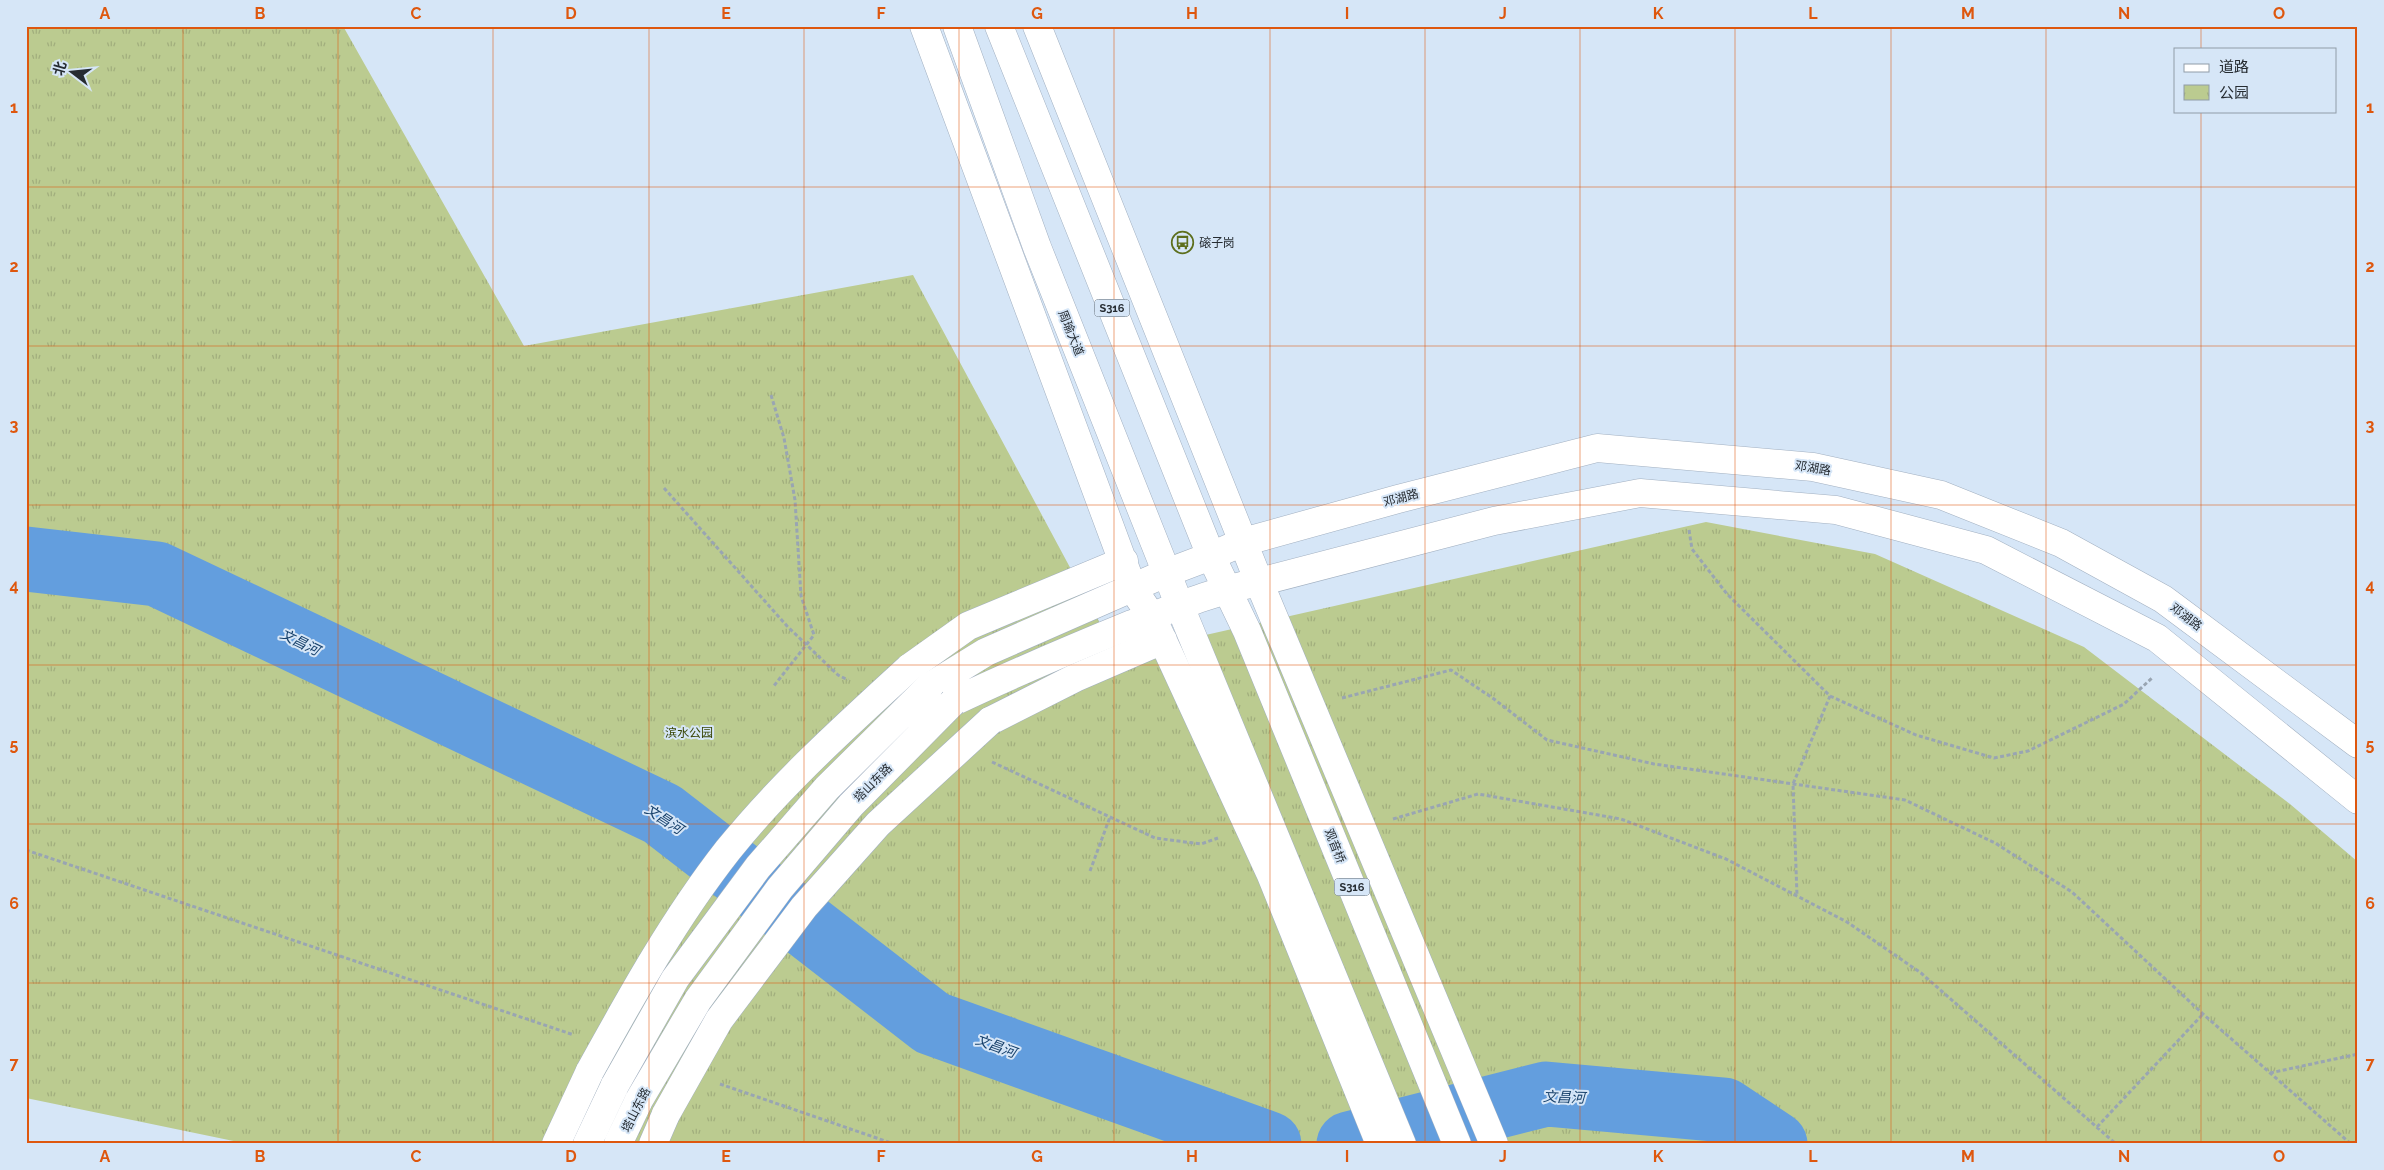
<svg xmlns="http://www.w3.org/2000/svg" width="2384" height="1170" font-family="Raleway,'Noto Sans SC',sans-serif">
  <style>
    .park { fill: url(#park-tufts) }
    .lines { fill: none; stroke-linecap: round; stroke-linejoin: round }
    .river { stroke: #639ede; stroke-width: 65 }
    .minor-casing { stroke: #a2b0c1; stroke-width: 29 }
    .secondary-casing { stroke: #a2b0c1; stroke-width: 29 }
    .primary-casing { stroke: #a2b0c1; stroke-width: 29 }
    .path { stroke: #99a5b2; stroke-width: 3; stroke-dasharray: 4 2.5; stroke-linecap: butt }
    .minor { stroke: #fff; stroke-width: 28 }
    .secondary { stroke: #fff; stroke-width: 28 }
    .primary { stroke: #fff; stroke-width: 28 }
    .minor-bridge-casing { stroke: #a2b0c1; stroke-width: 29; stroke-linecap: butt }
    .secondary-bridge-casing { stroke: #a2b0c1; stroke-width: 29; stroke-linecap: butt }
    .minor-bridge { stroke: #fff; stroke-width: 28 }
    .secondary-bridge { stroke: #fff; stroke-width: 28 }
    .grid { fill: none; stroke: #de570e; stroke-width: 1; stroke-opacity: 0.55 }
    .labels { text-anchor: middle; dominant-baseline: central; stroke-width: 4; stroke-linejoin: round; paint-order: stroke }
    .shield { fill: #d6e6f7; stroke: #5b646d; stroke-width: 1 }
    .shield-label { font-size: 11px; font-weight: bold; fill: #262c32 }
    .poi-label { font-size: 12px; fill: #262c32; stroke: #d6e6f7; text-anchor: start }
    .street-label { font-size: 12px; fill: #262c32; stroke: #d6e6f7 }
    .park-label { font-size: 12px; fill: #374402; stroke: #d6e6f7 }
    .water-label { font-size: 14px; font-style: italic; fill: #17416b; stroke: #d6e6f7 }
    .neatline { fill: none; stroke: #de570e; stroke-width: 2 }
    .grid-label { font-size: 16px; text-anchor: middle; font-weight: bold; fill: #de570e }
  </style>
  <defs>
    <pattern id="park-tufts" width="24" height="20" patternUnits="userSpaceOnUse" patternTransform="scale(1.25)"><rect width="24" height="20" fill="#bbcb90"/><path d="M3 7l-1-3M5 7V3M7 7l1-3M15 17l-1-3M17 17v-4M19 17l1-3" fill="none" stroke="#a1ae7d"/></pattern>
  </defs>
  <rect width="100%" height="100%" fill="#d6e6f7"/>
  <path class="park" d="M26 26H343L524 346 913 275 1117 655 1706 522 1875 554 2084 647 2290 804 2358 862V1144H248L26 1098Z"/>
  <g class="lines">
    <path class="river" d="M26 559 157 574 662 814 932 1023 1269 1144
      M1349 1144 1546 1094 1724 1110 1775 1144"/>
    <defs>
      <path id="minor" d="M924 26 1133 589 1152 617 1271 875 1380 1144
        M1037 26 1259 582 1494 1144
        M1211 556 1243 542 1398 499 1597 448 1813 467 1941 495 2061 543 2163 599 2358 744
        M1259 582 1494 521 1640 493 1836 510 1986 550 2157 638 2358 800
        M909 668 968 626 1124 561
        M990 721 1075 678 1163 640
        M556 1144 590 1071
        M653 1144 666 1114"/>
      <path id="secondary" d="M929 687 986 652 1166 573 1211 556
        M953 702C1012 674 1071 649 1132 624 1174 608 1214 591 1259 582
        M587 1144 615 1085
        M618 1144 639 1100"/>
      <path id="primary" d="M957 26 1037 247 1179 604 1402 1144
        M999 26 1211 556 1247 631 1457 1144"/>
    </defs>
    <use href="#minor" class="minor-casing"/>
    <use href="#secondary" class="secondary-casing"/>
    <use href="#primary" class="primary-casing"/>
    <path class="path" d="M771 395 784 438 795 500 801 596 814 635 773 687
      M664 488 787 626 838 675 848 680
      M1689 530 1692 549 1727 594 1830 696 1793 784 1797 896
      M1830 696 1916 735 1994 758 2028 751 2124 704 2153 677
      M1342 698 1451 670 1494 699 1547 740 1654 764 1905 800 1995 843 2072 892 2203 1014 2351 1144
      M992 762 1155 838 1201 844 1218 838
      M1393 819 1478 794 1621 819 1726 859 1847 922 1921 973 2116 1144
      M26 850 574 1035
      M1090 871 1110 817
      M2270 1073 2358 1054
      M720 1084 894 1144
      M2097 1127 2203 1014"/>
    <use href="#minor" class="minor"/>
    <use href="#secondary" class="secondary"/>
    <use href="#primary" class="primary"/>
    <defs>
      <path id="minor-bridge" d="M590 1071C632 995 674 919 728 850 782 783 846 726 909 668
        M666 1114 719 1020 804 907 878 824 990 721"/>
      <path id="secondary-bridge" d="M615 1085 675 979 758 867 827 788 929 687
        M639 1100 698 1000 780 888 851 805 953 702"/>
    </defs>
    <use href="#minor-bridge" class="minor-bridge-casing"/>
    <use href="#secondary-bridge" class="secondary-bridge-casing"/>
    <use href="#minor-bridge" class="minor-bridge"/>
    <use href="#secondary-bridge" class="secondary-bridge"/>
  </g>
  <path class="grid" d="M183 26V1144M338 26V1144M493 26V1144M649 26V1144M804 26V1144M959 26V1144M1114 26V1144M1270 26V1144M1425 26V1144M1580 26V1144M1735 26V1144M1891 26V1144M2046 26V1144M2201 26V49M2201 111V1144M26 187H2358M26 346H2358M26 505H2358M26 665H2358M26 824H2358M26 983H2358"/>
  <defs>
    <symbol id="bus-ring" viewBox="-11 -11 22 22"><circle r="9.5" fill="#d6e6f7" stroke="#5d6f1d" stroke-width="1.5"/><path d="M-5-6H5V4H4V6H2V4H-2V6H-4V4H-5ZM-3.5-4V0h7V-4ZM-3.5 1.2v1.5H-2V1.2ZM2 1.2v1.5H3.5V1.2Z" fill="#5d6f1d"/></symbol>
  </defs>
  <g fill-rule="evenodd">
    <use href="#bus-ring" x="1170" y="230" width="25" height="25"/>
  </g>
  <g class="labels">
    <g class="shield">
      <rect x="1094.5" y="299.5" width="35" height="17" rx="4"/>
      <rect x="1334.5" y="878.5" width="35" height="17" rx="4"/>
    </g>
    <g class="shield-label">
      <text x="1112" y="308">S316</text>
      <text x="1352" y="887">S316</text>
    </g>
    <g class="poi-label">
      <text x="1199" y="243">磙子岗</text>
    </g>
    <g class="street-label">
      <text transform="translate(1071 333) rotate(68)">周瑜大道</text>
      <text transform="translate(1813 468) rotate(9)">邓湖路</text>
      <text transform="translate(1401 498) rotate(-15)">邓湖路</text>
      <text transform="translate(2186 617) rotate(37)">邓湖路</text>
      <text transform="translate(873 783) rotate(-45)">塔山东路</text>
      <text transform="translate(1335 846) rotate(68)">观音桥</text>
      <text transform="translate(636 1110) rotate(-63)">塔山东路</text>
    </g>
    <g class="park-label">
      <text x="689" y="733">滨水公园</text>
    </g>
    <g class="water-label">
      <text transform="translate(300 642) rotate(26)">文昌河</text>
      <text transform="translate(664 819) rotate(33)">文昌河</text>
      <text transform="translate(996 1046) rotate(20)">文昌河</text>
      <text transform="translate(1564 1097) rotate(2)">文昌河</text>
    </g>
  </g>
  <rect width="2384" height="1170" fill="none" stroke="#d6e6f7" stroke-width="55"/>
  <rect x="2174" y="48" width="162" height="65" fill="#d6e6f7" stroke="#909ca8"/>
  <rect x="2184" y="64" width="25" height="8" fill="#ffffff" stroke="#909ca8"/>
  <text x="2219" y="72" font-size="15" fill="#262c32">道路</text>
  <rect x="2184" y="85" width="25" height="15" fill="url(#park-tufts)" stroke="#909ca8"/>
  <text x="2219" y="98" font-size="15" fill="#262c32">公园</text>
  <g transform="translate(72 72) rotate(286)" stroke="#d6e6f7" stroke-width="4" paint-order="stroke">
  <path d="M0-4L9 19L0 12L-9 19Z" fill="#262c32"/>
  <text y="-8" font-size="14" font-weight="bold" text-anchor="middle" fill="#262c32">北</text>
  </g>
  <rect x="28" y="28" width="2328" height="1114" class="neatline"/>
  <g class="grid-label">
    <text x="105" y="19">A</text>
    <text x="260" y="19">B</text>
    <text x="416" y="19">C</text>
    <text x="571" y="19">D</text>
    <text x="726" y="19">E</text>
    <text x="881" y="19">F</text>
    <text x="1037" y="19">G</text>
    <text x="1192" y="19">H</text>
    <text x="1347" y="19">I</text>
    <text x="1503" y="19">J</text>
    <text x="1658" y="19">K</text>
    <text x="1813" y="19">L</text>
    <text x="1968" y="19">M</text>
    <text x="2124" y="19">N</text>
    <text x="2279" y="19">O</text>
    <text x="14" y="113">1</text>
    <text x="2370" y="113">1</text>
    <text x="14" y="272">2</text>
    <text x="2370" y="272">2</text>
    <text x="14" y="431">3</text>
    <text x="2370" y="431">3</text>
    <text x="14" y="591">4</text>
    <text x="2370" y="591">4</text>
    <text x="14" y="750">5</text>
    <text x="2370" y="750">5</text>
    <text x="14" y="909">6</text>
    <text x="2370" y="909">6</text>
    <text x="14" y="1069">7</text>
    <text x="2370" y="1069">7</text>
    <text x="105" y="1162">A</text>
    <text x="260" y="1162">B</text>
    <text x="416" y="1162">C</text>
    <text x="571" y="1162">D</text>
    <text x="726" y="1162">E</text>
    <text x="881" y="1162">F</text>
    <text x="1037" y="1162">G</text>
    <text x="1192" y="1162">H</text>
    <text x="1347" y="1162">I</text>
    <text x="1503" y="1162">J</text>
    <text x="1658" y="1162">K</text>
    <text x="1813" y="1162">L</text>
    <text x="1968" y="1162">M</text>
    <text x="2124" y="1162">N</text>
    <text x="2279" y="1162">O</text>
  </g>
</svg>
